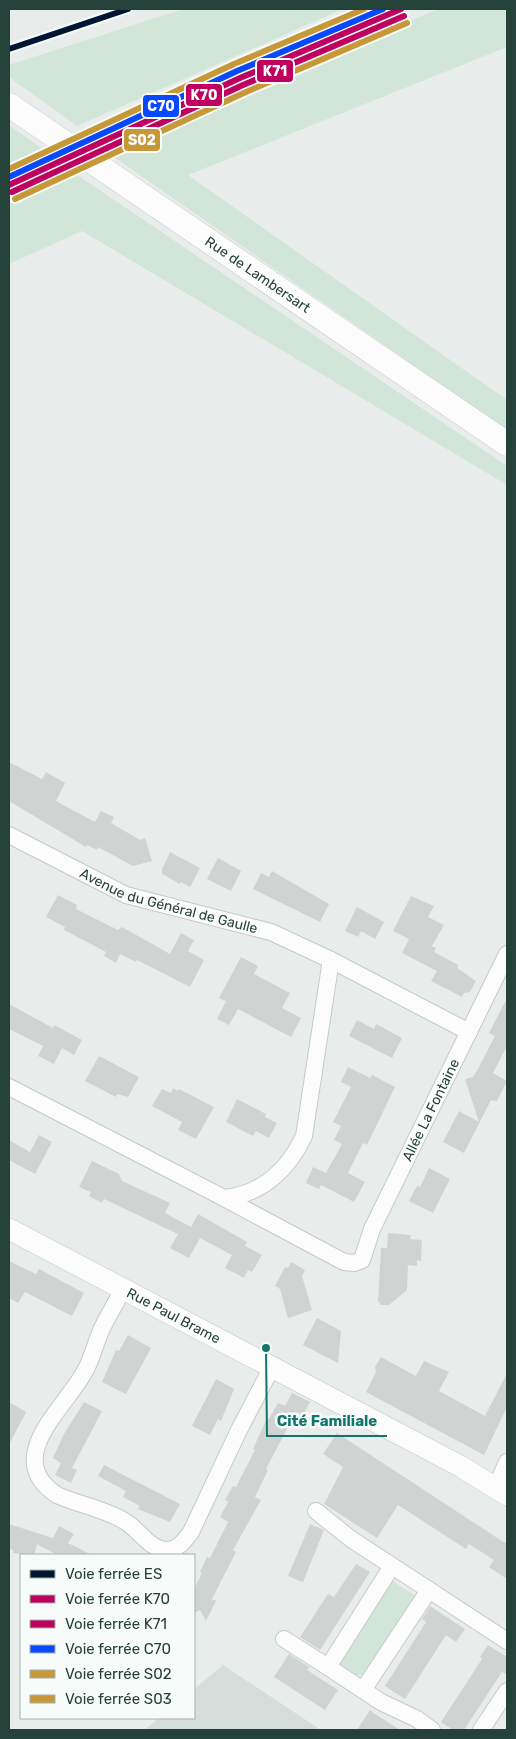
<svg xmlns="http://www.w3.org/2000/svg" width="516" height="1739" font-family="Rubik,sans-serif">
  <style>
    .built { fill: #d6dedb }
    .green { fill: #d1e6d8 }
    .building { fill: #cfd4d2 }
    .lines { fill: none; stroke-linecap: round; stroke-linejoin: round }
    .minor-casing { stroke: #c5cac8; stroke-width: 18 }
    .tertiary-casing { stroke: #c5cac8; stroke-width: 22 }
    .secondary-casing { stroke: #c3cbc8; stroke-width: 25 }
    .minor { stroke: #fcfcfc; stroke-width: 16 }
    .tertiary { stroke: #fcfcfc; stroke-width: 21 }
    .secondary { stroke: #fcfcfc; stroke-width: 24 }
    .rail-1-casing { stroke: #f7fbf9; stroke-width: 10 }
    .rail-2-casing { stroke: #f7fbf9; stroke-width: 10 }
    .rail-3-casing { stroke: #f7fbf9; stroke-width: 10 }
    .rail-4-casing { stroke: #f7fbf9; stroke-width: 10 }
    .rail-5-casing { stroke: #f7fbf9; stroke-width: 10 }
    .rail-6-casing { stroke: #f7fbf9; stroke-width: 10 }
    .rail-1 { stroke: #011633; stroke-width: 6 }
    .rail-2 { stroke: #bf005f; stroke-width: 6 }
    .rail-3 { stroke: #bf005f; stroke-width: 6 }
    .rail-4 { stroke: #0749ff; stroke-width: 6 }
    .rail-5 { stroke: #c69838; stroke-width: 6 }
    .rail-6 { stroke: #c69838; stroke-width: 6 }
    .labels { text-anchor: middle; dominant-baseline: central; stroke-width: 5; stroke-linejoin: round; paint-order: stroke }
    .street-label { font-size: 14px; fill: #24423a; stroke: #f7fbf9 }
    .leader { fill: none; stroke: #0f766e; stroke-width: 2 }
    .callout-dot { fill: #0f766e; stroke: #f7fbf9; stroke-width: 2 }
    .callout-label { font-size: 15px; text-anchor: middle; font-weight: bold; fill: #0f766e; stroke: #f7fbf9; stroke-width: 5; stroke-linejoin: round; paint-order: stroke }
    .line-badge { stroke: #f7fbf9; stroke-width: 2 }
    .badge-label { font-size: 14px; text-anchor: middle; font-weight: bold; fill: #fff }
  </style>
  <rect width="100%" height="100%" fill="#e8edeb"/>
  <path class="built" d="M44 150 69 167 9 196V167Z
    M223 1665 321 1730H144L159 1718H194V1689Z"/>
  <path class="green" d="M183 9H343L77 126 9 77V65Z
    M438 9H507V47L188 175 507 400V430L105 151Z
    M9 125 44 150 9 167Z
    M73 172 507 466V485L82 231 9 264V204Z
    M389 1579 417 1597 367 1673C355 1678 349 1673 340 1666L339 1658Z"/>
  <path class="building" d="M9 762 42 779 46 772 65 783 56 801 95 822 101 811 114 817 111 823 140 840 145 838 152 861 133 866 98 847 97 850 87 845 86 847 9 801Z
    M170 852 200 868 190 887 181 882 180 884 162 874V869Z
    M218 858 241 871 231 891 207 879Z
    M272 871 329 904 320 922 253 889 261 873 269 877Z
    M58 895 77 905 76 909 118 930 122 927 170 954 181 933 194 940 188 951 204 960 190 987 137 960 136 962 120 954 116 963 104 956 106 952 64 930 65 927 46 917Z
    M411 896 434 906 428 917 444 925 432 946 436 948 434 952 458 965 457 968 476 981 470 992 464 993 462 997 431 981 437 971 402 953 409 939 393 931Z
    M357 907 384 922 375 939 361 931 358 937 345 931Z
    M241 957 258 966 254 974 290 993 282 1008 301 1018 291 1037 238 1009 229 1025 217 1019 226 1001 219 998Z
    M507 998V1046L493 1073 507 1081 497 1101 491 1100 464 1153 443 1142 459 1111 479 1122 465 1079 473 1077 479 1067 495 1036 489 1033Z
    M9 1004 53 1028 54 1025 82 1040 74 1055 62 1048 54 1064 38 1056 43 1046 9 1029Z
    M357 1020 374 1029 376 1024 402 1038 392 1058 349 1036Z
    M99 1056 139 1077 128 1097 117 1094 116 1097 85 1081Z
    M348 1067 370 1078 372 1075 395 1087 367 1145 363 1143 348 1173 365 1182 354 1202 321 1185 319 1189 306 1183 313 1167 326 1173 342 1144 334 1140 341 1126 333 1122 351 1087 341 1082Z
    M173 1088 178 1091 179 1089 214 1107 196 1139 178 1130 182 1122 152 1106 162 1089 171 1093Z
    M237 1099 266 1114 265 1117 277 1123 269 1138 256 1131 253 1136 226 1122Z
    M39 1135 52 1142 35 1174 9 1160V1140L30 1152Z
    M92 1161 119 1174 122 1181 170 1203 165 1213 191 1227 198 1214 247 1242 245 1246 262 1255 252 1272 248 1270 244 1278 225 1268 232 1255 200 1238 189 1258 170 1248 178 1234 104 1199 102 1203 89 1196 91 1192 79 1187Z
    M429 1168 450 1179 433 1213 409 1201 417 1186 420 1187Z
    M388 1233 411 1235 410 1239 422 1240 421 1261 417 1260V1266L408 1265 407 1290 389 1305H381L378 1301 381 1248H387Z
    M9 1261 36 1274 39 1269 84 1293 72 1316 25 1292 18 1303 9 1298Z
    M291 1262 305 1270 302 1276 312 1310 288 1318 280 1289 275 1286 285 1267 288 1268Z
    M317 1318 341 1331 338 1363 303 1345Z
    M128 1335 151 1348 126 1394 102 1382 116 1350 119 1351Z
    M381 1357 416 1376 424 1361 449 1372 439 1391 485 1416 507 1373V1407L484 1455 366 1392 376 1372 375 1367Z
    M216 1379 234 1389 221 1421 218 1419 210 1435 192 1426Z
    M292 1393 310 1402 303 1415 296 1412 266 1469 268 1470 255 1497 261 1500 233 1550 236 1552 212 1599 216 1601 206 1621 200 1610 194 1613V1589L202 1573 200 1572 207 1557 210 1558 228 1522 220 1517 228 1502 225 1500 233 1486 236 1487 255 1450 253 1449 267 1418 269 1419 278 1403 285 1406Z
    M9 1402 26 1412 9 1445Z
    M84 1402 102 1411 72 1468 77 1470 71 1483 55 1475 61 1463 53 1458 64 1434Z
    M337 1433 505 1543 507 1539V1579L489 1567 494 1560 469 1544 466 1549 398 1505 377 1538 324 1504 343 1467 323 1454Z
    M104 1465 180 1504 170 1522 138 1509 140 1506 123 1497 126 1491 98 1476Z
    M9 1524 53 1538 59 1526 74 1534 68 1543 92 1555H57L37 1544 34 1555 13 1553V1550L9 1549Z
    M310 1524 324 1530 303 1582 288 1576Z
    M356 1564 370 1572 320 1650 300 1637 328 1594 334 1597Z
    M430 1606 465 1629 456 1642 446 1635 405 1699 385 1686 426 1622 422 1619Z
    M488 1645 507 1657V1675L502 1672 464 1730H453L441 1722 482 1659 480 1657Z
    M289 1654 309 1667 307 1670 338 1690 325 1710 274 1677Z
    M370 1710 375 1714 400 1730H357Z"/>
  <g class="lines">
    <defs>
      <g id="minor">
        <path id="s1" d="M9 835 126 895 271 932 331 960 304 1136C288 1170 262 1194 224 1198L9 1087"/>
        <path d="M331 960 469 1032"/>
        <path id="s2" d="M224 1198 344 1262 354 1263 362 1260 372 1229 507 954"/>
        <path d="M123 1289C116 1304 106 1318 100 1333 95 1345 92 1358 86 1369 68 1406 0 1457 57 1495 79 1505 106 1509 126 1522 139 1530 150 1550 167 1550 178 1550 185 1540 191 1532L239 1430 272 1367"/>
        <path d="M496 1487 507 1462"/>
        <path d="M316 1511 351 1539 507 1641"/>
        <path d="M392 1566 328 1667 381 1702 417 1719 432 1730"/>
        <path d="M284 1639 328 1667"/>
        <path d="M363 1690 429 1590"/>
        <path d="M481 1730 507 1691"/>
      </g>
      <g id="tertiary">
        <path id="s3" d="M9 1229 460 1466 507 1495"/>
      </g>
      <g id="secondary">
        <path id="s4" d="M9 105 507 444"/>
      </g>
    </defs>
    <use href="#minor" class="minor-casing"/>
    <use href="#tertiary" class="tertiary-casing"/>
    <use href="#secondary" class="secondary-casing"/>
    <use href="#minor" class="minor"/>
    <use href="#tertiary" class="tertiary"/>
    <use href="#secondary" class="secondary"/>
    <defs>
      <path id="rail-1" d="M9 49 128 9"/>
      <path id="rail-2" d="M9 185 240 78 401 9"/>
      <path id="rail-3" d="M12 192 243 85 404 16"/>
      <path id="rail-4" d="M9 177 237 71 383 9"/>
      <path id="rail-5" d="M15 199 246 92 407 23"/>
      <path id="rail-6" d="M9 169 234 64 364 9"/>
    </defs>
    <use href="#rail-1" class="rail-1-casing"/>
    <use href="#rail-2" class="rail-2-casing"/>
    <use href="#rail-3" class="rail-3-casing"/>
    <use href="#rail-4" class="rail-4-casing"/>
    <use href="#rail-5" class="rail-5-casing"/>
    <use href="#rail-6" class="rail-6-casing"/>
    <use href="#rail-1" class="rail-1"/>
    <use href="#rail-2" class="rail-2"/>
    <use href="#rail-3" class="rail-3"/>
    <use href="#rail-4" class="rail-4"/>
    <use href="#rail-5" class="rail-5"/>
    <use href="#rail-6" class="rail-6"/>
  </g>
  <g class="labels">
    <g class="street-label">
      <text stroke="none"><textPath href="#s4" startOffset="301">Rue de Lambersart</textPath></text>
      <text stroke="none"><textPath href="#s1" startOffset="174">Avenue du Général de Gaulle</textPath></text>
      <text stroke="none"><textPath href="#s2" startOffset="320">Allée La Fontaine</textPath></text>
      <text stroke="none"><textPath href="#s3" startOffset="186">Rue Paul Brame</textPath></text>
    </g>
  </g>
  <path class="leader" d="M266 1348L267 1436H387"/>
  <circle class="callout-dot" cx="266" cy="1348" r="5"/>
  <g class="callout-label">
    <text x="327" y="1426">Cité Familiale</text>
  </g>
  <g class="line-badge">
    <rect x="256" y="59" width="38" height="24" rx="5" fill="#bf005f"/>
    <rect x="185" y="83" width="38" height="24" rx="5" fill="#bf005f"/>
    <rect x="142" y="94" width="38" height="24" rx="5" fill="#0749ff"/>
    <rect x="123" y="128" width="38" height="24" rx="5" fill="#c69838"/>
  </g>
  <g class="badge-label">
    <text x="275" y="76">K71</text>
    <text x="204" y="100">K70</text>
    <text x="161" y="111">C70</text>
    <text x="142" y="145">S02</text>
  </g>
  <rect width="516" height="1739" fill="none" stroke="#24423a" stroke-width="20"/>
  <rect x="20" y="1554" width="175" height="165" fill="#f7fbf9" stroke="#a3b1ad"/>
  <rect x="30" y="1570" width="25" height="8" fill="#011633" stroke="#a3b1ad"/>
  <text x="65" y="1579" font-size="15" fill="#24423a">Voie ferrée ES</text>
  <rect x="30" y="1595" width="25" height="8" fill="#bf005f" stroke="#a3b1ad"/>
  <text x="65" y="1604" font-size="15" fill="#24423a">Voie ferrée K70</text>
  <rect x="30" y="1620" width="25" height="8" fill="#bf005f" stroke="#a3b1ad"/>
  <text x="65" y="1629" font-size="15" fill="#24423a">Voie ferrée K71</text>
  <rect x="30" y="1645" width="25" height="8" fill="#0749ff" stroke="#a3b1ad"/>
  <text x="65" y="1654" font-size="15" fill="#24423a">Voie ferrée C70</text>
  <rect x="30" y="1670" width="25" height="8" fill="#c69838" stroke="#a3b1ad"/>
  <text x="65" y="1679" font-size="15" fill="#24423a">Voie ferrée S02</text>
  <rect x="30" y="1695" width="25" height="8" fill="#c69838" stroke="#a3b1ad"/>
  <text x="65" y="1704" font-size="15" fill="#24423a">Voie ferrée S03</text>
</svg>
